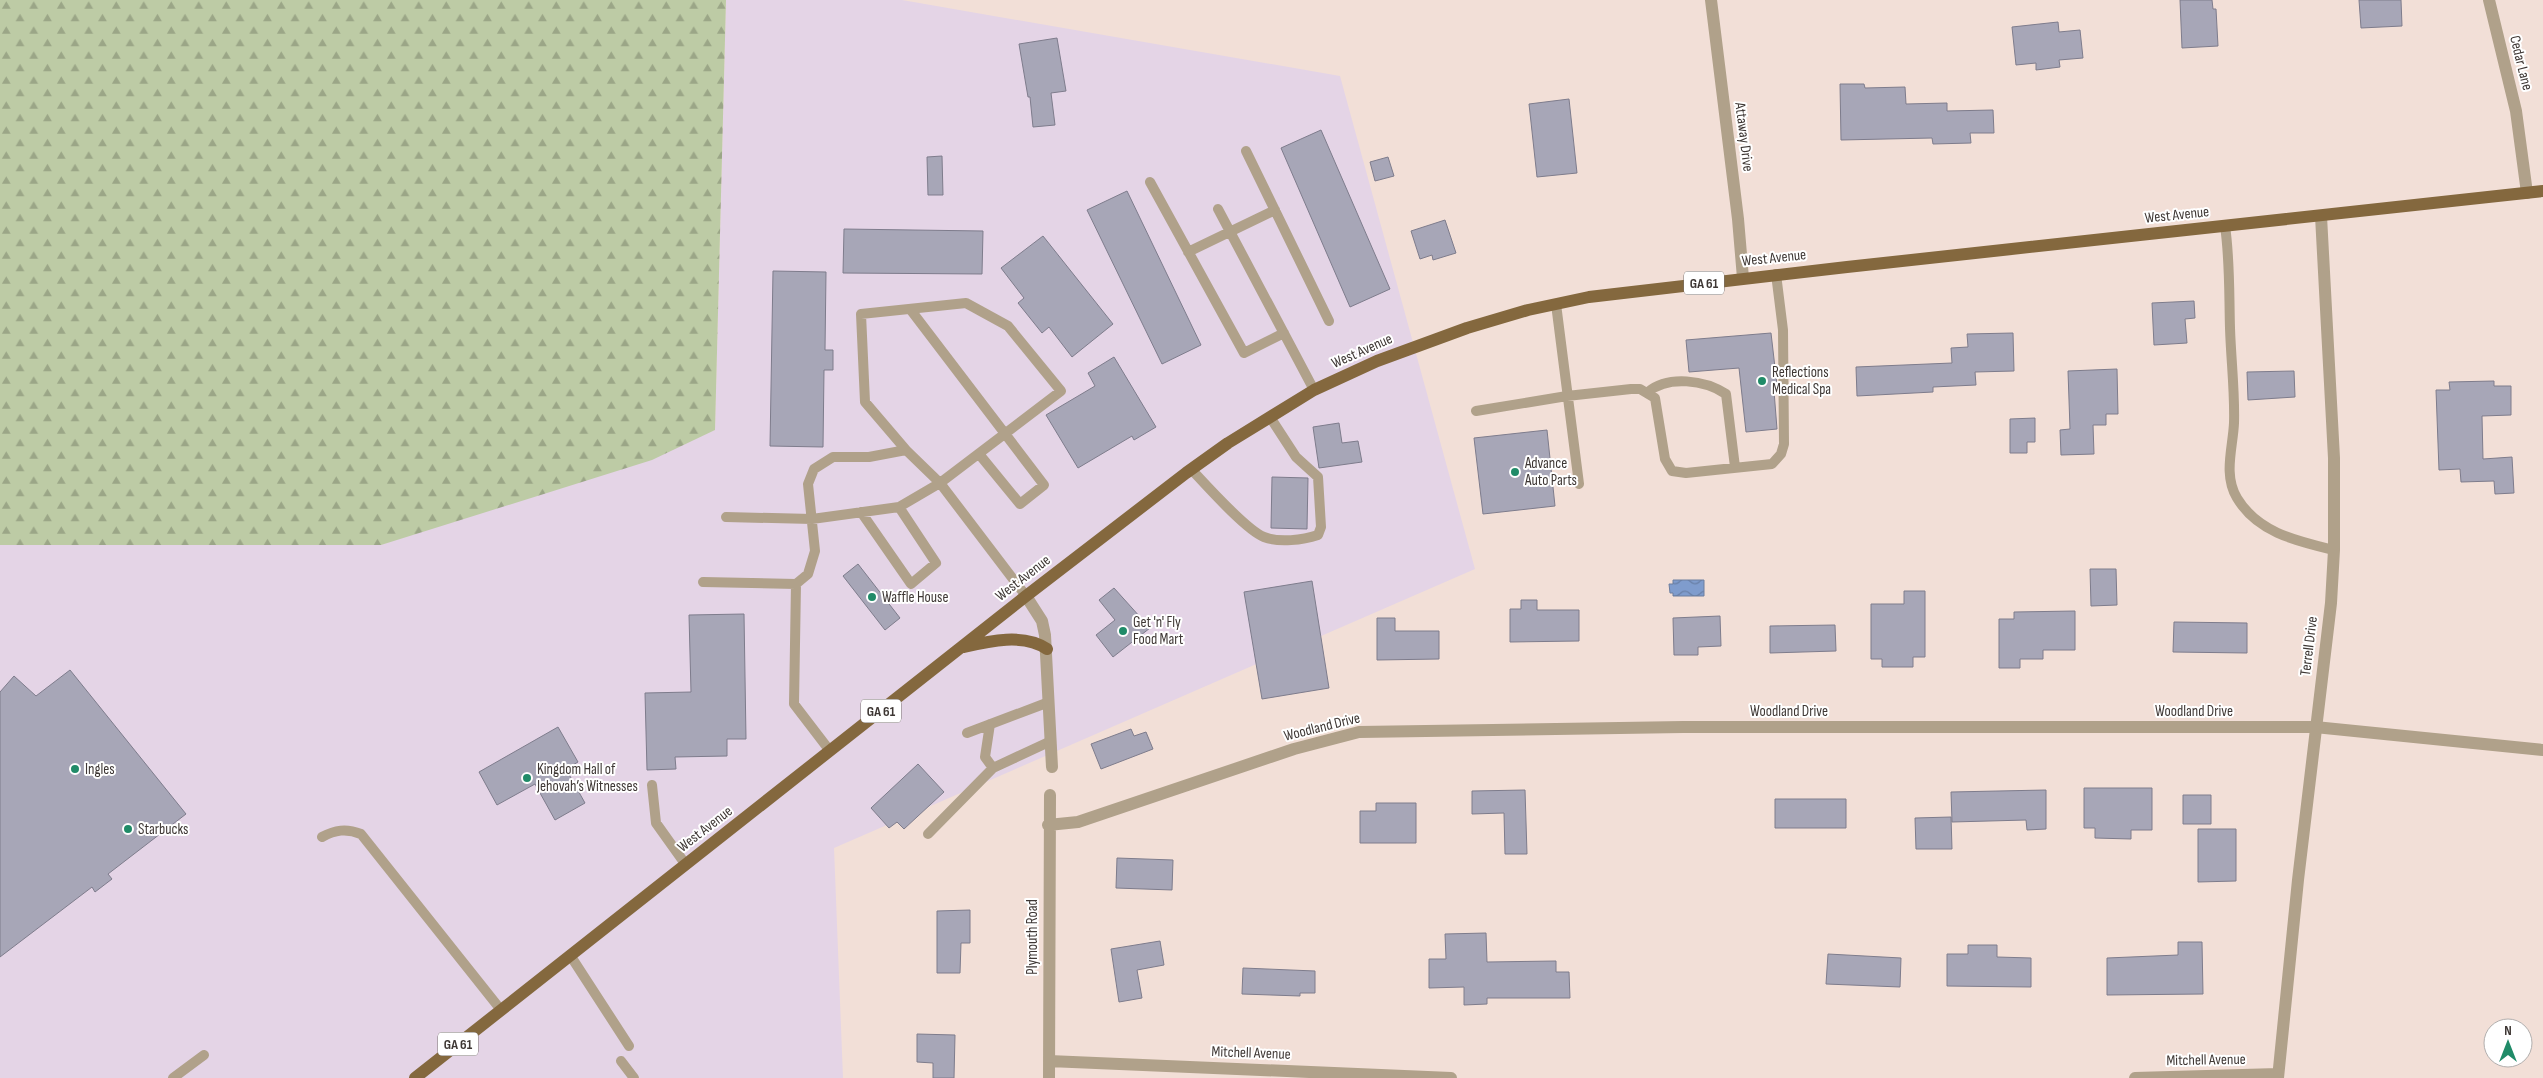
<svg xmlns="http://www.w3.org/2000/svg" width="2543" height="1078" font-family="'Sofia Sans Condensed',sans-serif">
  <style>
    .commercial { fill: #e4d4e6 }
    .forest { fill: url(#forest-firs) }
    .water { fill: url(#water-waves); stroke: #6c7e9f }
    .building { fill: #a7a6b7; stroke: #7e7c8c }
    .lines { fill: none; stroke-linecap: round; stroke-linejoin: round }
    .service { stroke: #b0a18a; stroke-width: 10 }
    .minor { stroke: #b0a18a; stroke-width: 12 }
    .primary { stroke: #84683e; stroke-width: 12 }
    .poi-dot { fill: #208b68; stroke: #fff; stroke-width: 2 }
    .labels { text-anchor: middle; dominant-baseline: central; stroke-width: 4; stroke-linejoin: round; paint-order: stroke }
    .shield { fill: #fff; stroke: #787371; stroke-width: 1 }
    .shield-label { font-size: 14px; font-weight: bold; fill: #3e3734 }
    .street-label { font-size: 15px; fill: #3e3734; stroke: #fff }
    .poi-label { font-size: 15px; fill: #3e3734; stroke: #fff; text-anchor: start }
  </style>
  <defs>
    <pattern id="forest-firs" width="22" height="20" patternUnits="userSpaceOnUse" patternTransform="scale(1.25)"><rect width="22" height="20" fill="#bdcba5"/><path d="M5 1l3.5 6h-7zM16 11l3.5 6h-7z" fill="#9ba687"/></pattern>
    <pattern id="water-waves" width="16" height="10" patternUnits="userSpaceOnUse" patternTransform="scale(1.25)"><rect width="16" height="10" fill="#7f9ccd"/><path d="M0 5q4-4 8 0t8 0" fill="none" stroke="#6980a7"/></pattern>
  </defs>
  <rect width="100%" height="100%" fill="#f2dfd7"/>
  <path class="commercial" d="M726 0H902L1340 76 1475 569 834 848 843 1078H0V545H380L715 430Z"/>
  <path class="forest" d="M0 0H726L715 430 652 460 381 545H0Z"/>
  <path class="water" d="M1673 580H1704V596H1673V593H1670L1669 584H1673Z"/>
  <path class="building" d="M2180 0H2212L2213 9H2216L2218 46 2182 48Z
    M2359 0H2401L2402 26 2361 28Z
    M2058 22 2059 32 2080 30 2083 58 2059 60 2060 67 2036 70V63L2016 65 2012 27Z
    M1057 38 1066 91 1051 93 1055 125 1033 127 1030 97H1028L1019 44Z
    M1840 84H1864L1865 88 1905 87 1906 104 1947 103V111L1993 110 1994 133H1970L1971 143 1933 144 1932 138 1841 140Z
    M1569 99 1577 173 1537 177 1529 104Z
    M1321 130 1390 289 1350 307 1281 148Z
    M942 156 943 195H928L927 157Z
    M1388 157 1394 176 1375 181 1370 162Z
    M1127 191 1201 345 1162 364 1087 210Z
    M1445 220 1456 253 1433 260 1432 255 1420 259 1411 231Z
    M844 229 983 231 982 274 843 273Z
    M1043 236 1113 324 1072 357 1049 327 1042 333 1018 303 1024 298 1001 268Z
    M773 271 826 272 825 350H833V370H824L823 447 770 446Z
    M2194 301 2195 318 2185 319 2187 343 2154 345 2152 303Z
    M1771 333 1777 385V391H1774L1777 429 1746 432 1739 368 1689 372 1686 340Z
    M2013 333 2014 371 1975 372 1976 385 1933 387V392L1857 396 1856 367 1952 363 1951 348 1968 347 1967 334Z
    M1114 357 1156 427 1134 440 1132 436 1078 468 1046 415 1095 386 1088 373Z
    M2117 369 2118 414H2106V425H2093L2094 454 2061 455 2060 430 2070 429 2068 371Z
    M2294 371 2295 397 2248 400 2247 372Z
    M2494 381V386H2511V415L2482 416 2483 459 2512 457 2514 493 2495 494 2494 481 2461 482 2460 469 2439 470 2436 390H2450L2449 382Z
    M2035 418V442H2027V453H2010V419Z
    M1339 423 1342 443 1358 441 1362 462 1319 468 1313 427Z
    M1547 430 1555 506 1483 514 1474 438Z
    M1272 477 1308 478 1307 529 1271 528Z
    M858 564 900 618 885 630 843 576Z
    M2090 569H2116L2117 605 2091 606Z
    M1312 581 1329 688 1262 699 1244 592Z
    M1114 588 1150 628 1113 657 1096 635 1115 620 1099 600Z
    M1904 591H1925V657H1913V667H1882V659H1871V604H1904Z
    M1521 600H1537V610H1579V641L1510 642V609H1521Z
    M2075 611V650H2043V659H2020V668H1999V619H2014V612Z
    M744 614 746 739H727V756L675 757 676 769 647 770 645 693 691 692 689 615Z
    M1720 616 1721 646 1698 647V655H1674L1673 618Z
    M1377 618H1395V631H1439V659L1377 660Z
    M2174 622 2247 623V653L2173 652Z
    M1835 625 1836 651 1770 653V626Z
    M70 670 186 814 108 874 112 879 95 892 92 887 0 957V692L14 676 36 696Z
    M558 727 578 762 566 769 585 803 555 820 535 784 497 805 479 772Z
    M1131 729 1134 736 1146 732 1153 749 1101 769 1091 744Z
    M918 764 944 792 904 829 897 822 889 828 871 808Z
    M2084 788H2152V830H2131V839L2095 838V828H2084Z
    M1525 790 1527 854H1505L1504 813 1472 814V791Z
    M2046 790V829L2027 830 2026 820 1952 822 1951 792Z
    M2183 795H2211V824H2183Z
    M1775 799H1846V828H1775Z
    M1376 803H1416V843H1360V811H1376Z
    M1951 817 1952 849H1916L1915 818Z
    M2198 829H2236V881L2198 882Z
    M1117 858 1173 860 1172 890 1116 888Z
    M970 910V943H961L960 973H937V911Z
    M1486 933 1487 962 1556 961V972H1569L1570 998H1487V1004L1464 1005V987L1429 988V959H1446L1445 934Z
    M1160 941 1164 965 1137 970 1142 998 1119 1002 1111 949Z
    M2178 942H2202L2203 994 2107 995V958L2178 955Z
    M1968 945H1997V957L2031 958V987L1947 986V954H1968Z
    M1828 954 1901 958 1900 987 1826 984Z
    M1243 968 1315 971V993H1300V996L1242 994Z
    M917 1034 955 1035 954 1078H933V1063L917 1062Z"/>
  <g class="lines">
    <path class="service" d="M1246 151 1329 321
      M1150 182 1244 353 1284 333
      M1218 209 1314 390
      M2225 226C2230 260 2229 294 2230 328 2231 360 2235 392 2234 423 2233 447 2223 475 2237 498 2258 533 2297 541 2334 550
      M1188 252 1275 210
      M1556 304 1579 484
      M910 309 1044 485 1020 504 979 454
      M1648 392C1668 375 1705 380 1726 394L1735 467
      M1476 411 1567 396 1631 389H1640L1655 398 1665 459 1672 471 1686 473 1772 464 1781 454 1784 444 1783 330 1776 274
      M906 450 940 483 1026 596
      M1191 469C1206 485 1246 530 1264 537 1279 543 1303 540 1318 535L1321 527 1318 477 1296 457 1270 417
      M861 512 911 584 936 563 899 507
      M726 517 812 519 899 507 940 483 1061 391 1008 326 966 303 861 314 865 402 906 450 869 457H833L814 469 808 484 815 551 808 574 796 584 794 704 830 751
      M703 582 796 584
      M990 724 985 757 993 768
      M967 733 1049 702
      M652 785 656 823 686 865
      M928 834 993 768 1051 741
      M322 837C335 830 346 828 361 834L501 1010
      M570 955 629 1046
      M621 1061 634 1078
      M173 1078 204 1055"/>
    <path class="minor" d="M1711 0 1738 219 1743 278
      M2489 0 2516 111 2527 193
      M1026 596 1042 621 1045 635 1052 767
      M1048 825 1078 822 1294 749 1359 732 1683 727H2315L2543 750
      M1049 1061 1451 1078
      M1049 1078 1050 795
      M2135 1078 2278 1074
      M2278 1078 2298 880 2331 603 2334 550V458L2321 216"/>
    <path class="primary" d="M964 647C989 641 1024 633 1047 649
      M415 1078 1026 596 1186 473 1228 443 1314 390 1377 361 1467 328 1528 310 1589 297 1847 267 2543 191"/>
  </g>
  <g class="poi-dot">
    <circle cx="1762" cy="381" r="5"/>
    <circle cx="1515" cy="472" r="5"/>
    <circle cx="872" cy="597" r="5"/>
    <circle cx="1123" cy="631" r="5"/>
    <circle cx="75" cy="769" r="5"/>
    <circle cx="527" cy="778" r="5"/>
    <circle cx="128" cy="829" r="5"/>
  </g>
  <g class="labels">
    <g class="shield">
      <rect x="1684" y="271.5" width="40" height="23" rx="4"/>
      <rect x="861" y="699.5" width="40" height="23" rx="4"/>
      <rect x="438" y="1032.5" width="40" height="23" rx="4"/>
    </g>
    <g class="shield-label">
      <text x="1704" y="283">GA 61</text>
      <text x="881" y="711">GA 61</text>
      <text x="458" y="1044">GA 61</text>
    </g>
    <g class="street-label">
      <text transform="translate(2521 63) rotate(76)">Cedar Lane</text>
      <text transform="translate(1744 137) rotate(83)">Attaway Drive</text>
      <text transform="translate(2177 215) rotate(-6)">West Avenue</text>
      <text transform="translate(1774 258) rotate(-6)">West Avenue</text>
      <text transform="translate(1362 351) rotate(-24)">West Avenue</text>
      <text transform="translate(1023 578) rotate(-38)">West Avenue</text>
      <text transform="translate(2309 646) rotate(-83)">Terrell Drive</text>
      <text x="1789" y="711">Woodland Drive</text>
      <text x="2194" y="711">Woodland Drive</text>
      <text transform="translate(1322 727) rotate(-14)">Woodland Drive</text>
      <text transform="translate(705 829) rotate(-38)">West Avenue</text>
      <text transform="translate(1032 937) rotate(-90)">Plymouth Road</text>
      <text transform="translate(1251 1053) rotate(2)">Mitchell Avenue</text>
      <text transform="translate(2206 1060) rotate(-1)">Mitchell Avenue</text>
    </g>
    <g class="poi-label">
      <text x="1772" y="372">Reflections<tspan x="1772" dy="17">Medical Spa</tspan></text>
      <text x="1525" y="463">Advance<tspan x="1525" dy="17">Auto Parts</tspan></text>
      <text x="882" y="597">Waffle House</text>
      <text x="1133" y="622">Get 'n' Fly<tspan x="1133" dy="17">Food Mart</tspan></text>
      <text x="85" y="769">Ingles</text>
      <text x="537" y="769">Kingdom Hall of<tspan x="537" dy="17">Jehovah’s Witnesses</tspan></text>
      <text x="138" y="829">Starbucks</text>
    </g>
  </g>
  <g transform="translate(2508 1043)"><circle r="24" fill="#ffffff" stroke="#b2afae"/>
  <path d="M0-4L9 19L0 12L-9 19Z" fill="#208b68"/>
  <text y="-8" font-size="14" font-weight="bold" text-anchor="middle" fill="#3e3734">N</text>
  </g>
</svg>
